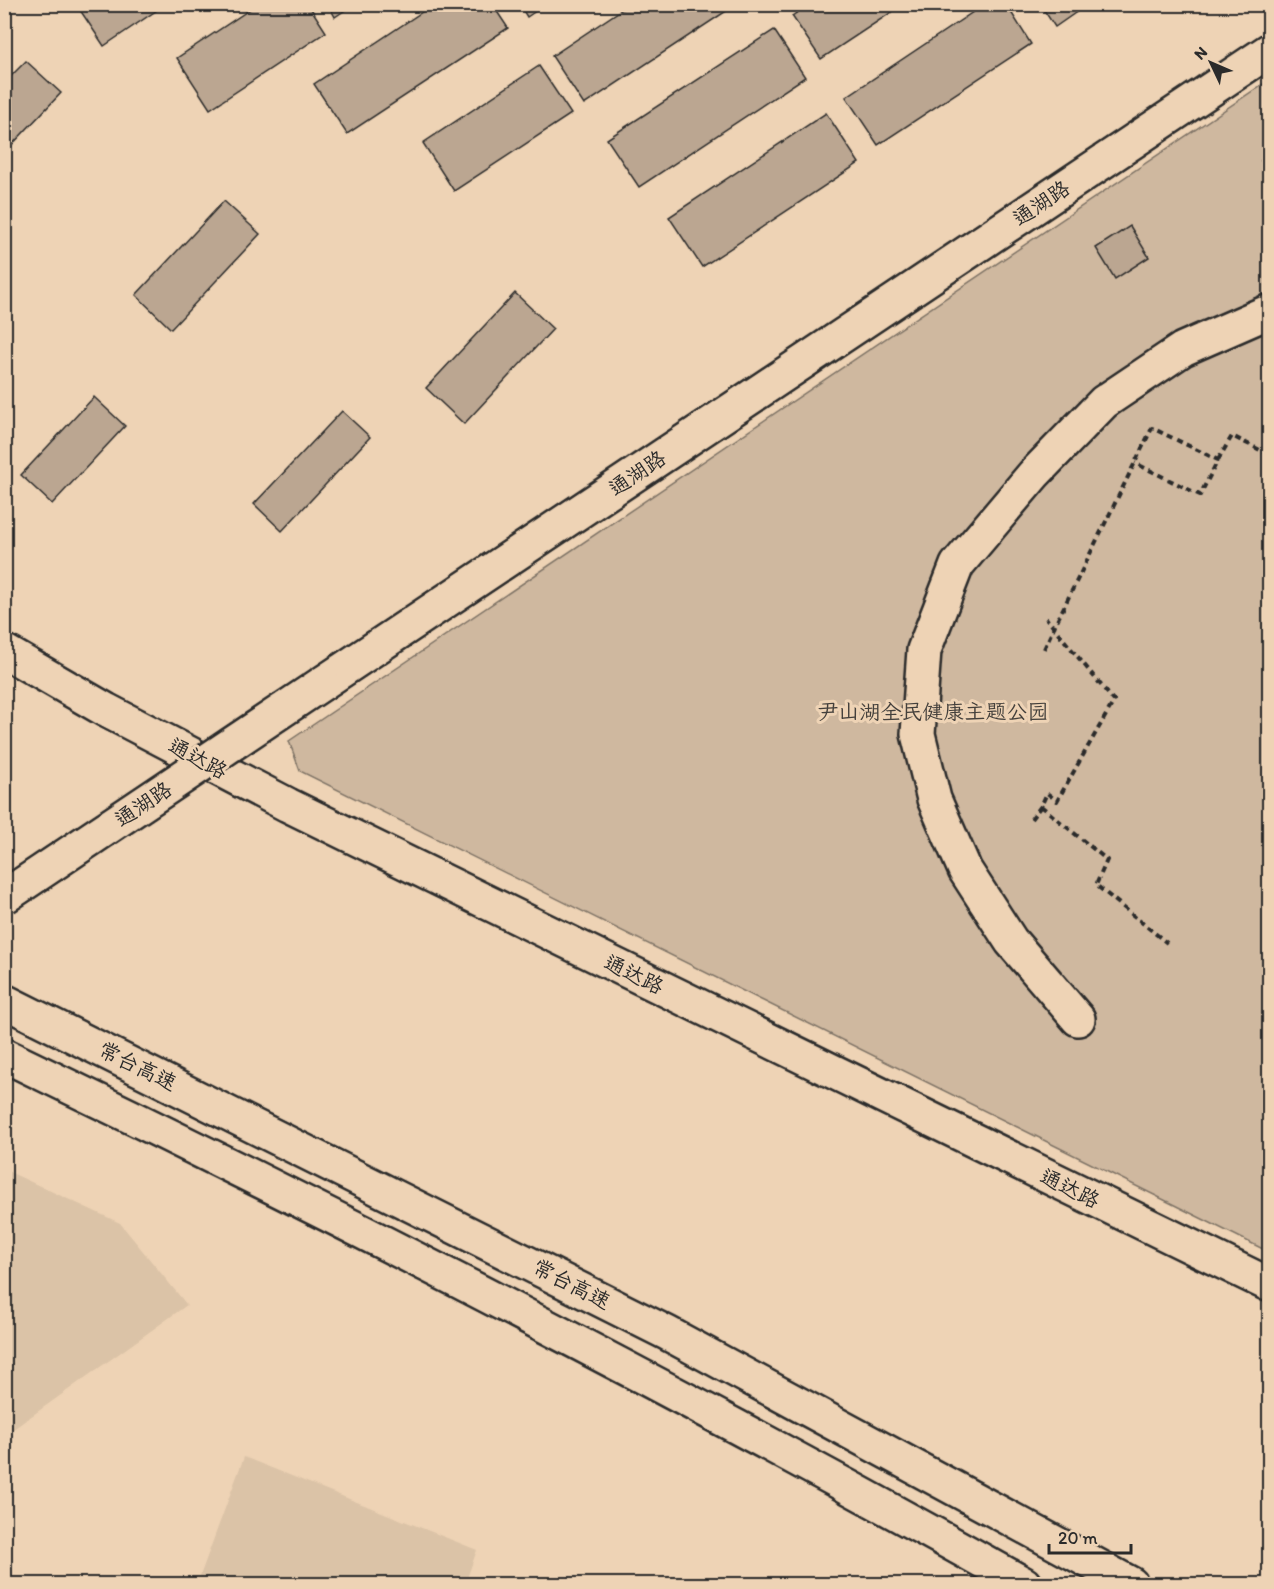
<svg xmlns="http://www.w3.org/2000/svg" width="1274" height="1589" font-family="Itim,'LXGW WenKai TC',sans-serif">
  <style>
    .built { fill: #dbc3a7 }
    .green { fill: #cfb89f; stroke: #7d7265; stroke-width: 1.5 }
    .building { fill: #bba691; stroke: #2b2b2b; stroke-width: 1.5 }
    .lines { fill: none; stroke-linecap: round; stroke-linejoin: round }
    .minor-casing { stroke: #2b2b2b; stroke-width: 38 }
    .major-casing { stroke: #2b2b2b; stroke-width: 38 }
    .highway-casing { stroke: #2b2b2b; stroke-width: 38 }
    .path { stroke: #2b2b2b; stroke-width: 4; stroke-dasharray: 6 4.5; stroke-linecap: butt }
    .minor { stroke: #eed3b5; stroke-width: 33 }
    .major { stroke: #eed3b5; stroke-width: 33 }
    .highway { stroke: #eed3b5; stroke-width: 33 }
    .minor-bridge-casing { stroke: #2b2b2b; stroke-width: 38; stroke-linecap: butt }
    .minor-bridge { stroke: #eed3b5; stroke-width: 33 }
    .labels { text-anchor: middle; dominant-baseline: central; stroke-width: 6; stroke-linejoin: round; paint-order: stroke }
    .street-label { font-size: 21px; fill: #2b2b2b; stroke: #eed3b5 }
    .park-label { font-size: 21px; fill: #44403c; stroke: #eed3b5 }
  </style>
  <rect width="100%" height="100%" fill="#eed3b5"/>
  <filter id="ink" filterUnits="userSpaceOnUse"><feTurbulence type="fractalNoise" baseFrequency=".0167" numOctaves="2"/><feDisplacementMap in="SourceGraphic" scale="12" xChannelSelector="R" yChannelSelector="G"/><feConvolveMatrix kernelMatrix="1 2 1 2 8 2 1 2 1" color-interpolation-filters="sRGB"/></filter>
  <g filter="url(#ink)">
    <path class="built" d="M5 1170 120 1223 187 1305 5 1435Z
      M244 1457 477 1550 465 1584H197Z"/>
    <path class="green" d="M1269 80V1252L300 771 289 741Z"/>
    <path class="building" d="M76 4H166L104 46Z
      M258 4H308L326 32 210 109 177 58Z
      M328 4H354L335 17Z
      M434 4H492L508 28 347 134 314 84Z
      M519 4H546L527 17Z
      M630 4H737L584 105 552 56Z
      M810 4H904L821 59 792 16Z
      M985 4H1006L1031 44 878 145 846 97Z
      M1040 4H1088L1055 27Z
      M774 30 805 77 639 187 607 139Z
      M26 61 61 93 4 153V83Z
      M539 66 571 114 454 191 423 143Z
      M826 113 859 163 702 267 669 217Z
      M224 201 260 234 171 329 136 295Z
      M1130 226 1149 257 1115 279 1096 248Z
      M515 293 553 329 464 424 426 388Z
      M94 397 125 426 52 504 21 475Z
      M342 411 370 437 282 531 254 504Z"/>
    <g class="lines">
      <defs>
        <path id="minor" d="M323 683 1270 50
          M1078 1019 1011 941 965 870 934 799 918 734 924 650 957 565 1034 474 1104 402 1183 349 1270 311"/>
        <path id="major" d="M4 651 106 710 288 805 1270 1285"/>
        <path id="highway" d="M4 1001 667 1333 1131 1584
          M4 1055C349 1221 690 1397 1024 1584"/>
      </defs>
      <use href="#minor" class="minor-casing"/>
      <use href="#major" class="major-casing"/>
      <use href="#highway" class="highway-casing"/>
      <path class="path" d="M1261 162 1270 158
        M1218 460 1232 436 1270 455
        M1044 649 1054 627 1152 428 1218 460 1200 495 1135 463
        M1041 806 1107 860 1096 885 1167 943
        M1031 819 1041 806 1047 793 1057 801 1114 701 1046 618"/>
      <use href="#minor" class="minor"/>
      <use href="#major" class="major"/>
      <use href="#highway" class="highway"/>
      <defs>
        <path id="minor-bridge" d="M4 897 323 683"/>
      </defs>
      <use href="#minor-bridge" class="minor-bridge-casing"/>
      <use href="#minor-bridge" class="minor-bridge"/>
    </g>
  </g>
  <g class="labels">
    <g class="street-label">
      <text transform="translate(1041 203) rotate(-34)">通湖路</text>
      <text transform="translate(637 473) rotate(-34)">通湖路</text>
      <text transform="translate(198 758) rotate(28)">通达路</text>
      <text transform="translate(143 804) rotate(-34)">通湖路</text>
      <text transform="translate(634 974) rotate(26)">通达路</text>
      <text transform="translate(138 1066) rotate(26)">常台高速</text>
      <text transform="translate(1070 1188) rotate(26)">通达路</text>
      <text transform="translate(572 1284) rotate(27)">常台高速</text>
    </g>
    <g class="park-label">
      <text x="933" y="711">尹山湖全民健康主题公园</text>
    </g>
  </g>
  <rect width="1274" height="1589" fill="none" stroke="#eed3b5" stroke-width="24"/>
  <rect x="12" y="12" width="1250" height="1565" fill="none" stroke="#2b2b2b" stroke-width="2" filter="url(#ink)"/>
  <g transform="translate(1211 63) rotate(314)" stroke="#eed3b5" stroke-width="4.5" paint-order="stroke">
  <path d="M0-4.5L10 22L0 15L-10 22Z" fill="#2b2b2b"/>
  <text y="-9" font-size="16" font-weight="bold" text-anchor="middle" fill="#2b2b2b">N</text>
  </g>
  <path d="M1049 1544v9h82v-9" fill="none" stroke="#2b2b2b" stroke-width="3"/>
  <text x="1058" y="1544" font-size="18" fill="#2b2b2b" stroke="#eed3b5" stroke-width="4.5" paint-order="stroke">20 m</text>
</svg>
